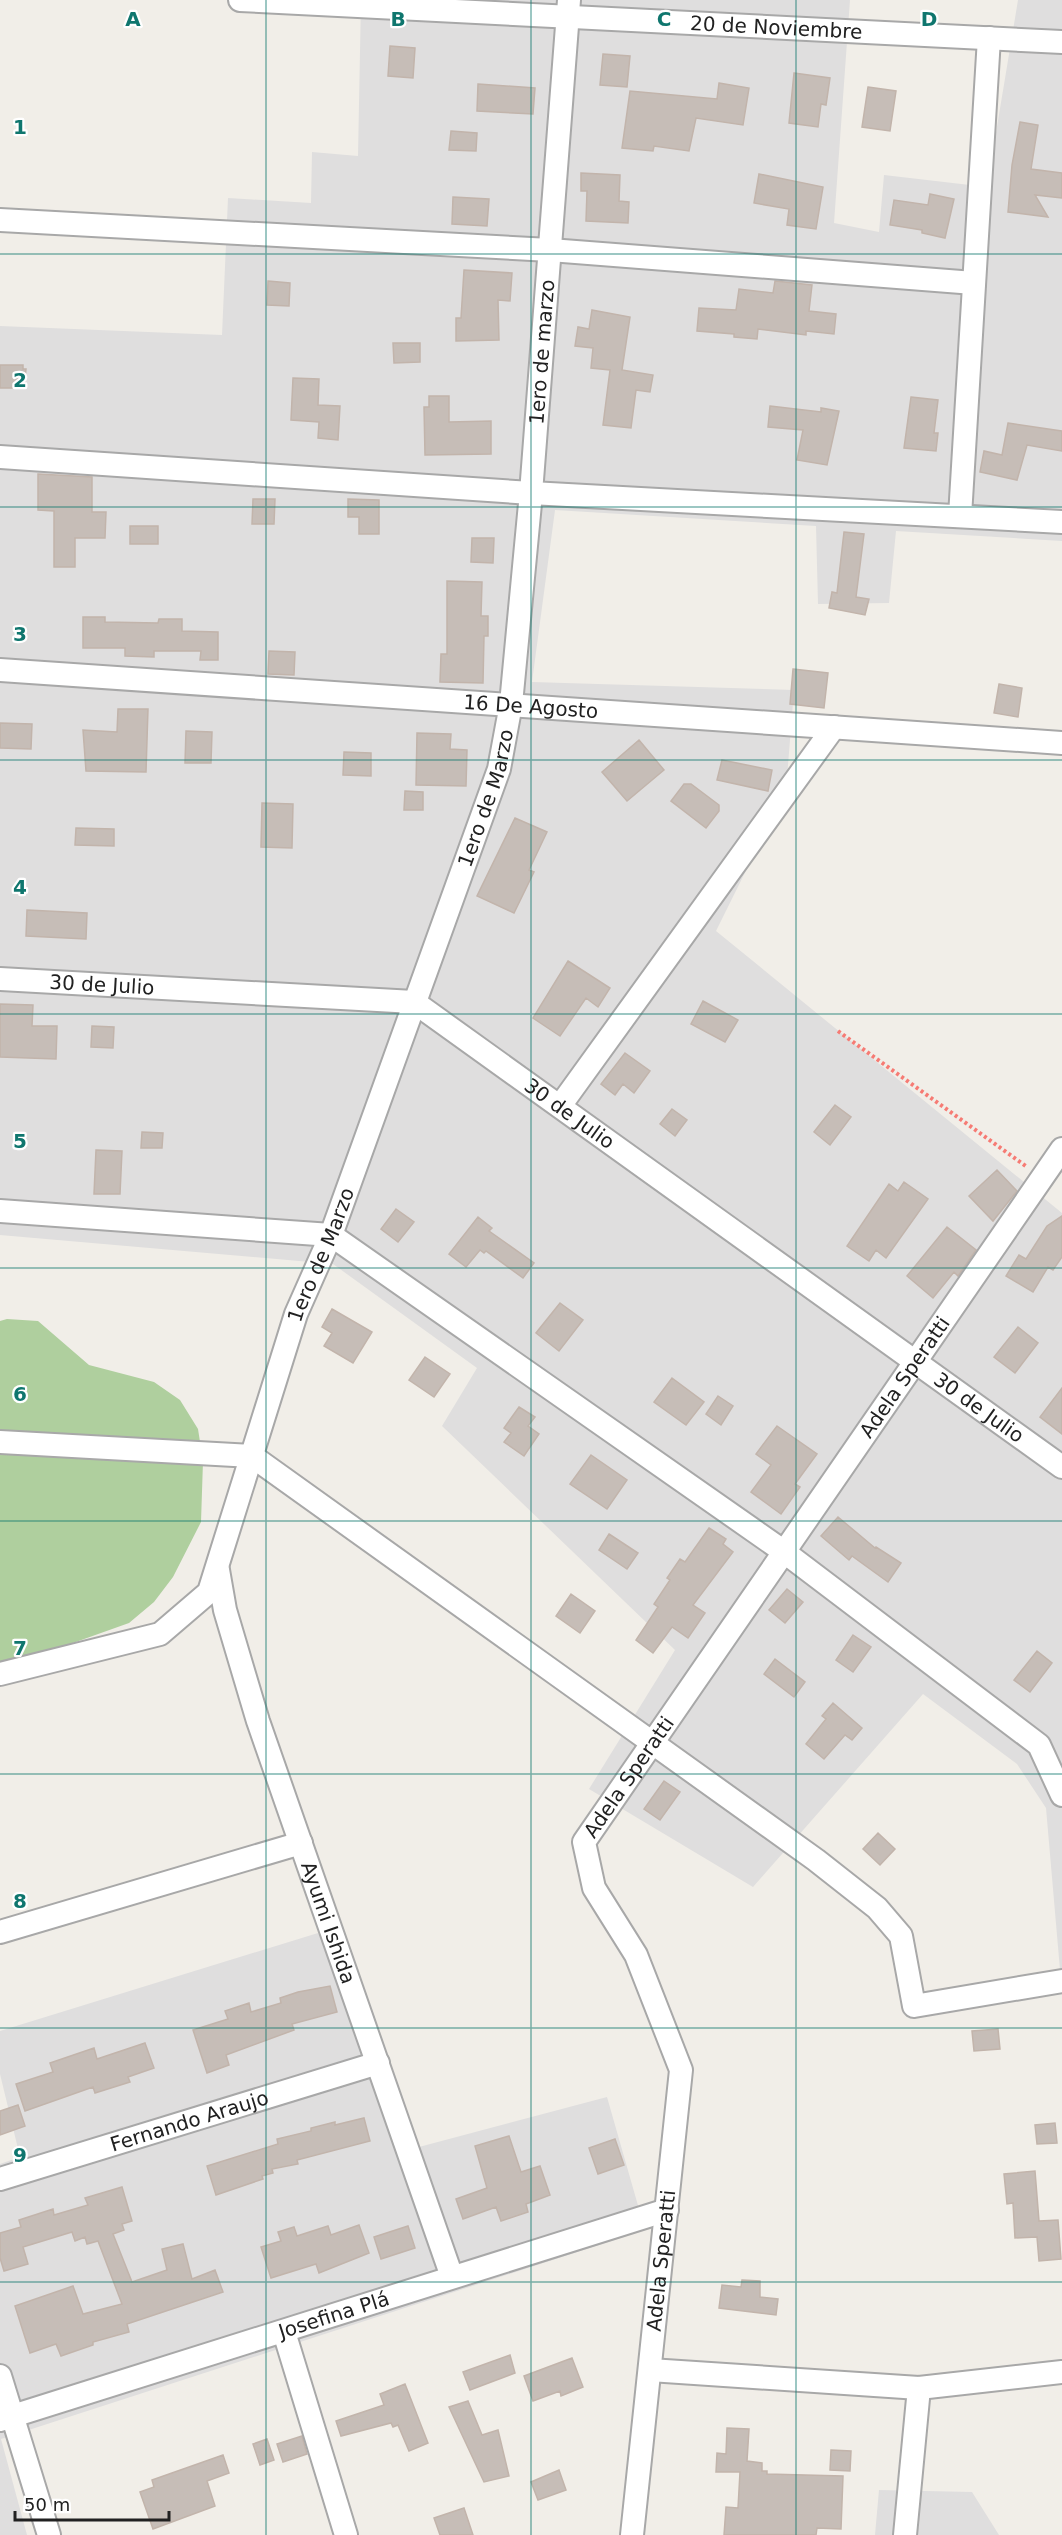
<svg xmlns="http://www.w3.org/2000/svg" width="1062" height="2535" font-family="'DejaVu Sans',sans-serif">
  <style>
    .residential { fill: #dfdede }
    .forest { fill: #afcf9e }
    .building { fill: #c6bdb7; stroke: #c2b4ab; stroke-width: 1.5 }
    .lines { fill: none; stroke-linecap: round; stroke-linejoin: round }
    .minor-casing { stroke: #a8a8a8; stroke-width: 26 }
    .path { stroke: #f67b74; stroke-width: 4; stroke-dasharray: 3 3; stroke-linecap: butt }
    .minor { stroke: #fff; stroke-width: 22 }
    .grid { fill: none; stroke: #0f766e; stroke-width: 1.5; stroke-opacity: 0.55 }
    .labels { text-anchor: middle; dominant-baseline: central; stroke-width: 4.5; stroke-linejoin: round; paint-order: stroke }
    .street-label { font-size: 20px; fill: #212121; stroke: #fff }
    .grid-label { font-size: 20px; text-anchor: middle; font-weight: bold; fill: #0f766e; stroke: #fff; stroke-width: 4.5; stroke-linejoin: round; paint-order: stroke }
  </style>
  <rect width="100%" height="100%" fill="#f1eee8"/>
  <path class="residential" d="M361 0H850L834 223 879 232 884 175 987 187 1018 0H1062V541L896 531 889 603 818 604 816 526 555 510 532 682 794 690 786 790 716 931 1062 1213V1993L1046 1808 1017 1764 923 1694 753 1887 589 1789 675 1650 442 1426 477 1368 333 1264 0 1235V326L222 335 228 198 311 203 312 152 358 156Z
    M318 1933 419 2147 607 2097 645 2230 1 2439 27 2535H0V2164L20 2157 0 2074V2031Z
    M879 2490 972 2492 999 2535H875Z"/>
  <path class="forest" d="M7 1319 38 1321 89 1365 154 1382 180 1400 198 1429 203 1461 201 1522 173 1577 154 1602 129 1623 0 1669V1321Z"/>
  <path class="building" d="M390 46 415 48 413 78 388 76Z
    M603 54 630 56 627 87 600 85Z
    M794 73 830 78 826 105 821 104 818 127 789 123Z
    M719 83 749 88 743 125 696 118 689 151 654 146 653 151 622 148 630 91 717 99Z
    M478 84 535 88 533 114 477 111Z
    M868 87 896 91 890 131 862 127Z
    M1020 122 1038 125 1031 169 1062 173V198L1035 195 1048 217 1008 212 1012 165Z
    M451 131 477 133 476 151 449 150Z
    M581 173 620 175 619 201 629 202 628 223 586 221 587 191H581Z
    M759 174 823 187 816 229 787 225 789 209 754 203Z
    M930 194 954 199 945 238 922 233V230L890 225 894 200 928 205Z
    M453 197 489 199 487 226 452 224Z
    M464 270 512 273 510 301 498 300 499 340 456 341V318H461Z
    M268 281 290 283 289 306 267 305Z
    M775 281 812 285 809 311 836 314 834 334 806 331V335L758 329 757 339 734 337V334L697 331 699 308 736 310 739 289 773 293Z
    M592 310 630 317 622 370 653 375 650 392 636 390 631 428 603 425 610 370 591 368 593 348 575 346 578 327 589 329Z
    M393 343H420V362L394 363Z
    M0 365H23V369H26L24 388H0Z
    M293 378 319 379 318 405 340 406 338 440 318 438 319 422 291 420Z
    M429 396H449V422L491 421V454L425 455 424 407H429Z
    M911 397 938 400 934 433H938L936 451 904 448Z
    M770 406 821 412V408L839 411 827 465 797 460 803 430 768 427Z
    M1008 423 1062 431V451L1027 445 1017 480 980 472 984 451 1002 455Z
    M38 474 92 477V512H106L105 538H75V567H54V511L38 510Z
    M253 499H275L274 524H252Z
    M348 499 379 500V534H359V517H348Z
    M130 526H158V544H130Z
    M844 532 864 534 856 597 869 599 865 615 829 608 832 592 837 593Z
    M472 538H494L493 563 471 562Z
    M447 581 482 582 481 616H488V636H484L483 683 440 682 441 654H447Z
    M83 617H105V622L158 623 159 619H182V631L218 632V660H200L201 651H154V657L125 656V648H83Z
    M269 651 295 652 294 675 268 674Z
    M793 669 828 673 824 708 790 704Z
    M999 684 1022 688 1018 717 994 713Z
    M118 709H148L146 772 86 771 83 730 117 732Z
    M0 723 32 724 31 749 0 748Z
    M186 731 212 732 211 763H185Z
    M417 733 451 734 450 749 467 750 466 786 416 785Z
    M639 740 664 770 627 801 602 772Z
    M344 752 371 753V776L343 775Z
    M722 760 772 770 768 791 717 780Z
    M684 784H691L719 805V811L706 828 671 801Z
    M405 791 423 792V810H404Z
    M262 803 293 804 292 848 261 847Z
    M515 818 547 832 529 870 534 872 514 913 477 896Z
    M76 828 114 829V846L75 845Z
    M27 910 87 913 86 939 26 936Z
    M568 961 610 988 598 1007 586 998 560 1036 533 1018Z
    M703 1001 738 1020 725 1042 691 1024Z
    M0 1004 33 1005 32 1026H57L56 1059 0 1057Z
    M92 1026 114 1027 113 1048 91 1047Z
    M625 1053 650 1071 634 1093 623 1084 615 1095 601 1084Z
    M835 1105 851 1117 830 1145 814 1132Z
    M672 1109 687 1120 675 1136 660 1124Z
    M142 1132 163 1133 162 1148H141Z
    M96 1150 122 1151 120 1194H94Z
    M997 1170 1017 1191 993 1221 969 1196Z
    M904 1182 928 1199 886 1258 876 1250 869 1261 847 1246 889 1184 898 1191Z
    M396 1209 414 1222 398 1242 381 1229Z
    M1062 1216V1257L1053 1270 1048 1267 1033 1292 1006 1276 1019 1255 1026 1259 1047 1226Z
    M478 1217 492 1228 489 1231 534 1263 523 1278 486 1251 484 1253 480 1250 466 1267 449 1254Z
    M947 1227 976 1250 958 1276 954 1272 933 1298 907 1276Z
    M560 1303 583 1320 559 1351 536 1333Z
    M332 1309 372 1332 353 1363 324 1346 332 1333 322 1327Z
    M1018 1327 1038 1343 1015 1373 994 1357Z
    M425 1357 450 1374 434 1397 409 1380Z
    M672 1378 704 1402 686 1425 654 1402Z
    M1062 1388V1434L1040 1417Z
    M718 1396 733 1406 721 1425 706 1414Z
    M519 1407 535 1417 528 1426 539 1434 524 1456 504 1442 511 1433 504 1428Z
    M777 1426 817 1454 795 1484 800 1487 781 1514 751 1492 771 1465 756 1454Z
    M591 1455 627 1480 607 1509 570 1484Z
    M838 1517 875 1548 876 1547 901 1563 888 1582 852 1556 849 1560 821 1536Z
    M709 1528 726 1539 723 1544 733 1552 693 1605 705 1613 688 1638 672 1627 653 1653 636 1640 658 1607 654 1604 670 1580 667 1578 680 1559 685 1562Z
    M609 1534 638 1553 627 1569 599 1550Z
    M787 1589 803 1602 785 1623 769 1610Z
    M571 1594 595 1611 580 1633 556 1616Z
    M853 1635 871 1647 853 1672 836 1660Z
    M1037 1651 1052 1663 1030 1692 1014 1680Z
    M775 1659 805 1682 794 1697 764 1674Z
    M833 1703 862 1728 852 1740 845 1735 824 1759 806 1744 826 1719 822 1716Z
    M664 1781 680 1792 660 1820 644 1809Z
    M878 1833 895 1849 880 1865 863 1849Z
    M330 1986 337 2012 292 2024 294 2030 226 2055 229 2065 207 2073 193 2030 228 2019 225 2011 249 2003 251 2012 281 2003 280 1998 298 1992Z
    M998 2029 1000 2049 974 2051 972 2031Z
    M145 2043 154 2068 128 2077 130 2082 95 2093 93 2087 25 2111 16 2084 53 2072 50 2063 94 2048 97 2059Z
    M18 2105 25 2126 0 2135V2111Z
    M364 2118 370 2141 297 2160 298 2164 272 2169 273 2173 262 2176 263 2179 216 2195 207 2166 278 2144 277 2139 311 2131V2128L335 2122V2125Z
    M1055 2123 1057 2143 1037 2144 1035 2125Z
    M509 2136 521 2172 540 2166 550 2195 526 2204 528 2212 501 2221 496 2207 463 2219 456 2199 487 2188 475 2146Z
    M615 2139 624 2165 598 2174 589 2148Z
    M1035 2171 1039 2221 1058 2220 1061 2259 1039 2261 1037 2237 1015 2238 1013 2203 1007 2204 1004 2174Z
    M122 2187 132 2221 122 2224 124 2230 113 2234 132 2282 167 2270 162 2249 183 2244 192 2279 215 2270 223 2292 127 2324 129 2332 93 2342V2345L61 2356 56 2344 30 2353 15 2306 73 2286 83 2314 122 2304 98 2241 87 2244 85 2237 75 2241 72 2232 23 2247 28 2264 4 2271 0 2258V2233L21 2227 19 2220 53 2209 54 2215 88 2205 85 2198Z
    M359 2225 369 2253 319 2273 316 2264 271 2278 261 2247 281 2241 278 2232 294 2227 297 2236 328 2226 331 2235Z
    M408 2226 415 2248 381 2259 374 2237Z
    M742 2280 760 2281V2297L778 2299 776 2315 719 2308 722 2285 741 2287Z
    M510 2355 515 2373 470 2390 463 2372Z
    M572 2358 583 2387 561 2396 560 2391 533 2401 524 2376Z
    M405 2384 428 2443 409 2451 398 2425 393 2427 391 2423 341 2436 336 2421 384 2405 380 2394Z
    M468 2401 482 2435 498 2430 509 2476 484 2482 449 2407Z
    M727 2428 749 2429 747 2461 762 2463V2471H767V2474L843 2476 841 2529 817 2528 816 2535H724L726 2507 738 2508 740 2472H716L717 2453 726 2454Z
    M302 2436 307 2454 283 2462 277 2444Z
    M267 2439 274 2460 260 2465 253 2444Z
    M831 2450 851 2451 850 2471 830 2470Z
    M223 2455 229 2473 207 2481 215 2506 153 2529 140 2492 154 2487 152 2480Z
    M559 2470 566 2490 538 2500 531 2482Z
    M464 2508 473 2535H440L434 2518Z"/>
  <g class="lines">
    <defs>
      <g id="minor">
        <path id="s1" d="M240 0 1062 42"/>
        <path d="M0 220 550 250 974 283"/>
        <path d="M0 457 531 493 1062 522"/>
        <path d="M960 516 989 38"/>
        <path id="s2" d="M0 670 1062 743"/>
        <path id="s3" d="M0 979 414 1002 1062 1467"/>
        <path d="M560 1106 834 727"/>
        <path d="M0 1211 331 1235 783 1551 1039 1745 1062 1795"/>
        <path d="M0 1442 252 1456 816 1860 877 1908 901 1936 914 2006 1062 1981"/>
        <path id="s4" d="M218 1570 225 1610 258 1721 452 2277"/>
        <path id="s5" d="M0 1674 160 1634 209 1592 296 1314 331 1235 499 769 511 704 531 493 569 0"/>
        <path d="M0 1932 301 1843"/>
        <path id="s6" d="M0 2179 378 2063"/>
        <path d="M284 2332 346 2535"/>
        <path d="M650 2370 919 2388 1062 2372"/>
        <path d="M0 2376 49 2535"/>
        <path id="s7" d="M0 2420 667 2210"/>
        <path id="s8" d="M632 2535 681 2070 636 1955 594 1888 584 1842 1062 1149"/>
        <path d="M905 2535 919 2388"/>
      </g>
    </defs>
    <use href="#minor" class="minor-casing"/>
    <path class="path" d="M838 1031 1027 1167"/>
    <use href="#minor" class="minor"/>
  </g>
  <path class="grid" d="M266 0V2535M531 0V2535M796 0V2535M0 254H1062M0 507H1062M0 760H1062M0 1014H1062M0 1268H1062M0 1521H1062M0 1774H1062M0 2028H1062M0 2282H1062"/>
  <g class="labels">
    <g class="street-label">
      <text stroke="none"><textPath href="#s1" startOffset="537">20 de Noviembre</textPath></text>
      <text stroke="none"><textPath href="#s5" startOffset="1522">1ero de marzo</textPath></text>
      <text stroke="none"><textPath href="#s2" startOffset="532">16 De Agosto</textPath></text>
      <text stroke="none"><textPath href="#s5" startOffset="1071">1ero de Marzo</textPath></text>
      <text stroke="none"><textPath href="#s3" startOffset="102">30 de Julio</textPath></text>
      <text stroke="none"><textPath href="#s3" startOffset="606">30 de Julio</textPath></text>
      <text stroke="none"><textPath href="#s5" startOffset="585">1ero de Marzo</textPath></text>
      <text stroke="none"><textPath href="#s8" startOffset="1282">Adela Speratti</textPath></text>
      <text stroke="none"><textPath href="#s3" startOffset="1110">30 de Julio</textPath></text>
      <text stroke="none"><textPath href="#s8" startOffset="796">Adela Speratti</textPath></text>
      <text stroke="none"><textPath href="#s4" startOffset="370">Ayumi Ishida</textPath></text>
      <text stroke="none"><textPath href="#s6" startOffset="198">Fernando Araujo</textPath></text>
      <text stroke="none"><textPath href="#s8" startOffset="276">Adela Speratti</textPath></text>
      <text stroke="none"><textPath href="#s7" startOffset="350">Josefina Plá</textPath></text>
    </g>
  </g>
  <g class="grid-label">
    <text x="133" y="26">A</text>
    <text x="398" y="26">B</text>
    <text x="664" y="26">C</text>
    <text x="929" y="26">D</text>
    <text x="20" y="134">1</text>
    <text x="20" y="387">2</text>
    <text x="20" y="641">3</text>
    <text x="20" y="894">4</text>
    <text x="20" y="1148">5</text>
    <text x="20" y="1401">6</text>
    <text x="20" y="1655">7</text>
    <text x="20" y="1908">8</text>
    <text x="20" y="2162">9</text>
  </g>
  <path d="M15 2511v9h154v-9" fill="none" stroke="#212121" stroke-width="3"/>
  <text x="24" y="2511" font-size="18" fill="#212121" stroke="#ffffff" stroke-width="4.5" paint-order="stroke">50 m</text>
</svg>
